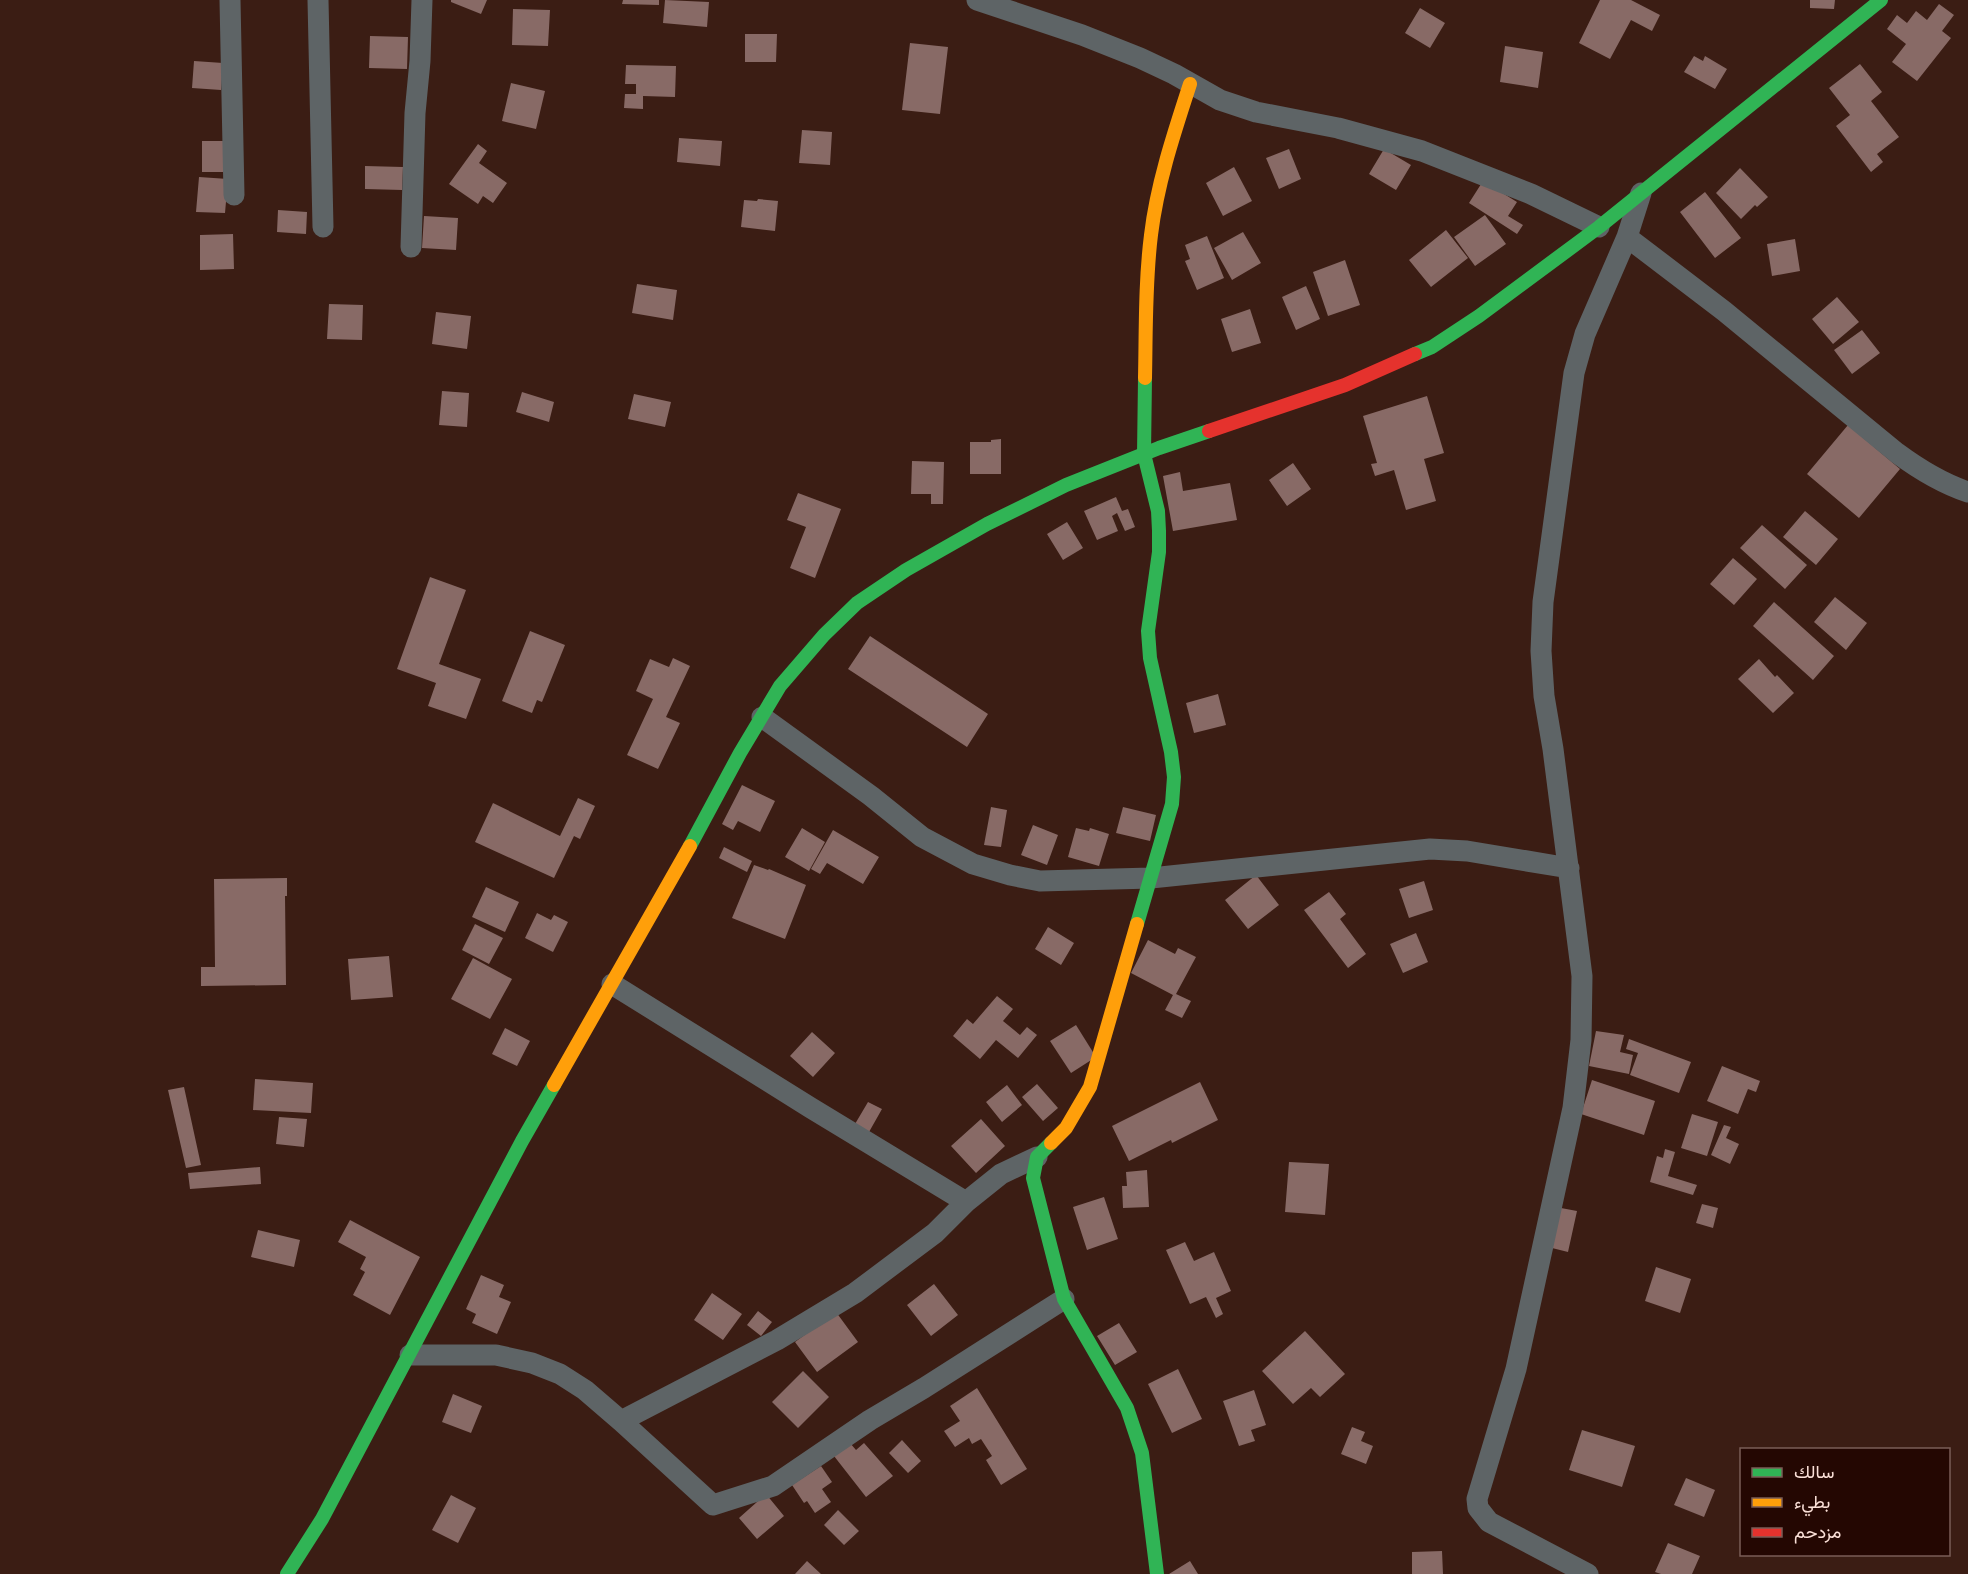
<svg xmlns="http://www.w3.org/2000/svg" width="1968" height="1574" font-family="'IBM Plex Sans',Vazirmatn,sans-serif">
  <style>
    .building { fill: #886a66 }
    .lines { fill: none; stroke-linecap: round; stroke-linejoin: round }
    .street { stroke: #5e6466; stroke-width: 21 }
    .fast { stroke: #30b455; stroke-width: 14 }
    .slow { stroke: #ff9f0a; stroke-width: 14 }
    .jam { stroke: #e5322d; stroke-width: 14 }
  </style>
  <rect width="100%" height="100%" fill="#3b1d14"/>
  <path class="building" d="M451 0H487L481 14 451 2Z
    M623 0H659V5L622 4Z
    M665 0 709 2 707 27 663 23Z
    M1600 0H1631L1660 15 1652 31 1631 20 1610 59 1579 43Z
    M1810 0H1835L1834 9 1810 8Z
    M1939 4 1954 15 1942 31 1951 38 1917 81 1892 62 1906 44 1887 29 1897 15 1907 23 1916 11 1927 20Z
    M1420 8 1445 23 1430 48 1405 33Z
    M513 9 550 10 548 46 512 45Z
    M745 34H777L776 62H745Z
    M370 36 408 37 407 69 369 68Z
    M910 43 948 47 940 114 902 110Z
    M1505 46 1543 52 1538 88 1500 82Z
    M1694 56 1703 61 1705 56 1727 69 1715 89 1684 72Z
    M194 61 223 63 221 90 192 88Z
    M1860 64 1882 92 1871 101 1899 137 1877 154 1883 162 1871 172 1836 126 1850 115 1829 88Z
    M626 65 676 66 675 97 643 96V109L624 108 625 94H636V84H625Z
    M511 83 545 91 536 129 502 121Z
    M802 130 832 132 830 165 799 163Z
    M679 138 722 141 720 166 677 162Z
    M202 141H223V172H202Z
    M478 144 487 151 479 163 507 183 493 203 483 196 478 204 449 184Z
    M1289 149 1301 179 1279 189 1266 158Z
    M1384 149 1411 165 1396 190 1369 174Z
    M365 166 403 167 402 190 365 189Z
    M1234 167 1252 201 1223 216 1206 183Z
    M1740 168 1768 197 1757 207 1755 205 1741 219 1716 193Z
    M199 177 228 179 225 213 196 212Z
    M1483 181 1517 202 1508 216 1523 225 1517 234 1469 203Z
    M1705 192 1741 238 1715 258 1680 212Z
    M758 199 778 201 775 231 741 227 744 200 757 201Z
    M278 210 307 212 306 234 277 232Z
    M1485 215 1506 244 1475 266 1454 237Z
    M424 216 458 218 456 250 422 248Z
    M1446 230 1468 258 1431 287 1409 260Z
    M1243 232 1261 263 1232 280 1214 248Z
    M233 234 234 269 200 270V235Z
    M1207 236 1224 278 1197 290 1185 261 1190 259 1185 245Z
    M1795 239 1800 271 1772 276 1767 244Z
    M1345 260 1360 305 1328 316 1313 272Z
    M637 284 677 290 673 320 632 313Z
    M1306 286 1320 319 1296 330 1282 297Z
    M1837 297 1859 322 1833 344 1812 319Z
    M329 304 363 305 362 340 327 339Z
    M1250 309 1261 343 1232 352 1221 319Z
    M436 312 471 316 467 349 432 344Z
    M1862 330 1880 353 1852 374 1834 350Z
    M442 391 469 393 467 427 439 425Z
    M522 392 554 402 549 422 516 412Z
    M634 394 671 402 665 427 628 419Z
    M1427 396 1444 453 1424 459 1436 501 1406 510 1394 470 1375 476 1371 464 1377 463 1363 416Z
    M1848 425 1900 469 1859 518 1807 474Z
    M1001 439V474H970V442H991V440Z
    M912 461 944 462 943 504H931V494H911Z
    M1293 463 1311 489 1287 506 1269 480Z
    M1180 472 1183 491 1230 483 1237 520 1173 531 1163 476Z
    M798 493 841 509 815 578 790 568 806 527 787 520Z
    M1116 497 1122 511 1128 509 1135 527 1125 531 1117 513 1112 516 1118 531 1097 540 1084 511Z
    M1805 511 1838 539 1816 565 1783 537Z
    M1067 522 1083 548 1063 560 1047 534Z
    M1762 525 1807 565 1785 589 1740 548Z
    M1733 558 1757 579 1734 605 1710 584Z
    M430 577 466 590 439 664 481 679 466 719 428 706 436 683 397 669Z
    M1835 597 1867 623 1846 650 1814 622Z
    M1774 602 1834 656 1813 680 1753 626Z
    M530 631 565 645 542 702 537 700 532 713 502 701Z
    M870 636 988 714 967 747 848 669Z
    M673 658 690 666 666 717 680 723 658 769 627 755 653 699 636 691 650 659 669 667Z
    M1759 659 1775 677 1777 675 1794 693 1773 713 1738 679Z
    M1218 694 1226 725 1194 733 1186 703Z
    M742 785 775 801 760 832 738 821 733 830 722 824Z
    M578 798 595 806 580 839 574 836 554 878 475 842 493 803 560 836Z
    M991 807 1007 810 1001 847 984 845Z
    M1123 807 1156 815 1150 841 1116 833Z
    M1033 825 1058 835 1047 865 1021 855Z
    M802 828 825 842 809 871 785 857Z
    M1076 828 1089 831 1090 828 1109 834 1099 866 1068 857Z
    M833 830 879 857 863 884 827 863 820 874 811 869Z
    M724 847 752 861 747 872 719 858Z
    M754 865 768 870 769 869 806 885 785 939 732 918Z
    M1256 875 1279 905 1248 929 1225 900Z
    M287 878V896H285L286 985 201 986V967H215L214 879Z
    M1424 881 1433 910 1409 918 1399 889Z
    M486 887 519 902 505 932 472 917Z
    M1329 892 1346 914 1340 919 1366 954 1348 968 1304 910Z
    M537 913 551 920 554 915 568 922 553 952 525 938Z
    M475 924 503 938 489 964 462 950Z
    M1048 927 1074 943 1061 965 1035 949Z
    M1416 933 1428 962 1403 973 1390 944Z
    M1148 940 1175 954 1178 948 1196 957 1176 994 1191 1001 1182 1018 1165 1010 1173 995 1131 973Z
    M389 956 393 997 351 1000 348 959Z
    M473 958 512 979 490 1019 451 999Z
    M997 996 1013 1009 1003 1021 1020 1035 1027 1027 1037 1035 1018 1058 996 1040 980 1059 953 1036 967 1019 973 1024Z
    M1076 1025 1096 1057 1071 1073 1050 1041Z
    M505 1028 530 1041 517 1066 492 1054Z
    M1596 1031 1624 1035 1620 1052 1633 1055 1629 1074 1589 1066Z
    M812 1032 835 1053 813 1077 790 1056Z
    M1629 1039 1691 1062 1679 1093 1630 1075 1638 1053 1626 1049Z
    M1722 1066 1760 1081 1756 1092 1748 1089 1738 1114 1707 1101Z
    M255 1079 313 1083 311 1113 253 1110Z
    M1592 1080 1655 1101 1644 1135 1581 1114Z
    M1200 1082 1218 1120 1172 1143 1171 1140 1129 1161 1112 1126Z
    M1037 1084 1058 1108 1043 1121 1022 1097Z
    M1007 1085 1022 1105 1002 1122 986 1102Z
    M184 1087 201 1165 186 1168 168 1090Z
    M868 1102 882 1109 869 1132 855 1124Z
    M1692 1114 1718 1122 1707 1156 1681 1148Z
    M279 1117 307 1119 304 1147 276 1144Z
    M981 1119 1005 1146 976 1173 951 1146Z
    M1724 1125 1731 1127 1726 1138 1739 1144 1730 1164 1711 1155Z
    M1665 1149 1675 1152 1668 1176 1697 1185 1693 1195 1650 1182 1657 1156 1663 1158Z
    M1289 1162 1329 1164 1325 1215 1285 1212Z
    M260 1167 261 1184 190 1189 188 1173Z
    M1147 1170 1149 1207 1123 1208 1122 1186H1127L1126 1172Z
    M1104 1197 1118 1239 1087 1250 1073 1207Z
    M1702 1204 1718 1208 1713 1228 1696 1223Z
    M1561 1208 1577 1211 1568 1252 1552 1248Z
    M350 1220 420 1257 390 1315 353 1295 365 1272 360 1269 366 1257 338 1242Z
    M258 1230 300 1240 294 1267 251 1257Z
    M1185 1242 1194 1261 1214 1252 1231 1291 1216 1298 1223 1314 1216 1318 1206 1297 1190 1304 1166 1250Z
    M1656 1267 1691 1279 1680 1313 1645 1301Z
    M481 1275 504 1285 499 1297 511 1302 497 1334 472 1323 476 1314 466 1309Z
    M934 1284 958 1315 931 1336 907 1305Z
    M712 1293 742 1314 723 1340 694 1320Z
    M758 1311 772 1322 761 1336 747 1325Z
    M836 1312 858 1342 817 1372 795 1342Z
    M1119 1323 1137 1352 1115 1365 1097 1336Z
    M1305 1331 1345 1374 1320 1397 1311 1388 1293 1404 1262 1371Z
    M1178 1369 1202 1419 1172 1433 1148 1384Z
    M803 1371 829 1397 798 1428 772 1402Z
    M977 1388 1027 1469 1001 1485 986 1460 992 1456 981 1439 972 1444 969 1438 955 1447 944 1431 960 1421 950 1406Z
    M1254 1390 1266 1425 1251 1430 1255 1441 1239 1446 1223 1401Z
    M453 1394 482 1406 471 1433 442 1422Z
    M1352 1427 1365 1432 1361 1441 1373 1446 1366 1464 1341 1454Z
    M1582 1430 1635 1446 1622 1487 1569 1470Z
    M902 1440 921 1461 908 1473 889 1453Z
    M850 1443 856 1450 864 1443 893 1476 866 1497 834 1456Z
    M821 1466 832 1482 822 1489 831 1502 815 1513 807 1501 804 1503 792 1485Z
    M1686 1478 1715 1490 1704 1517 1674 1505Z
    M766 1494 784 1516 757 1539 739 1518Z
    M451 1495 476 1508 458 1543 432 1530Z
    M838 1510 859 1531 844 1545 824 1525Z
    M1668 1543 1700 1556 1692 1574H1661L1655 1572Z
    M1442 1551 1443 1574H1412V1552Z
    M807 1561 821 1574H795Z
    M1190 1561 1198 1574H1169Z"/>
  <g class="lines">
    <path class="street" d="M230 0 234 195
      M318 0 323 227
      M977 0 1082 35 1140 58 1174 74 1220 100 1256 112 1338 128 1422 151 1531 194 1599 227
      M1627 237 1724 311 1897 453C1920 470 1941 483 1968 492
      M411 247 415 113 420 61 422 0
      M762 717 871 796 922 837 973 864 1010 875 1040 881 1151 878 1430 849 1467 851 1569 868
      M612 984 811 1108 966 1202
      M410 1355H496L532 1363 560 1374 585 1390 621 1421 713 1505 773 1486 870 1420 924 1388 1064 1299
      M621 1421 777 1340 855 1293 935 1233 966 1202 1001 1174 1037 1157
      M1588 1574 1489 1522 1478 1508 1477 1499 1516 1369 1573 1108 1581 1040 1582 976 1553 749 1544 696 1541 651 1543 602 1574 373 1585 334 1627 237 1641 193"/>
    <path class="fast" d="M1415 354 1432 347 1479 316 1599 227 1881 0
      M690 846 740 753 780 686 824 635 857 603 906 570 987 524 1066 485 1159 448 1209 431
      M1137 924 1172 804 1174 777 1171 752 1150 658 1148 631 1159 552V531L1158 511 1144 454 1145 378
      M1051 1143 1037 1157 1033 1178 1064 1299 1127 1408 1142 1453 1157 1574
      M287 1574 322 1519 522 1141 554 1085"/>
    <path class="slow" d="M1145 378C1146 331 1145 283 1151 235 1157 184 1174 133 1190 84
      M554 1085 690 846
      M1051 1143 1066 1128 1090 1087 1137 924"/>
    <path class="jam" d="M1209 431 1345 385 1415 354"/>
  </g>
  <rect x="1740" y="1448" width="210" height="108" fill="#240702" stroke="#7a5d57" stroke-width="1.5"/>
  <rect x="1752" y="1468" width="30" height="9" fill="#30b455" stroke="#7a5d57" stroke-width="1.5"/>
  <text x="1794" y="1478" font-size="18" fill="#fadfd7">سالك</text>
  <rect x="1752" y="1498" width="30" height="9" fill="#ff9f0a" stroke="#7a5d57" stroke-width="1.5"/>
  <text x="1794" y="1508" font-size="18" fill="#fadfd7">بطيء</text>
  <rect x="1752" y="1528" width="30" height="9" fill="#e5322d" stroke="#7a5d57" stroke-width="1.5"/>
  <text x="1794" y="1538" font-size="18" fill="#fadfd7">مزدحم</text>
</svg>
